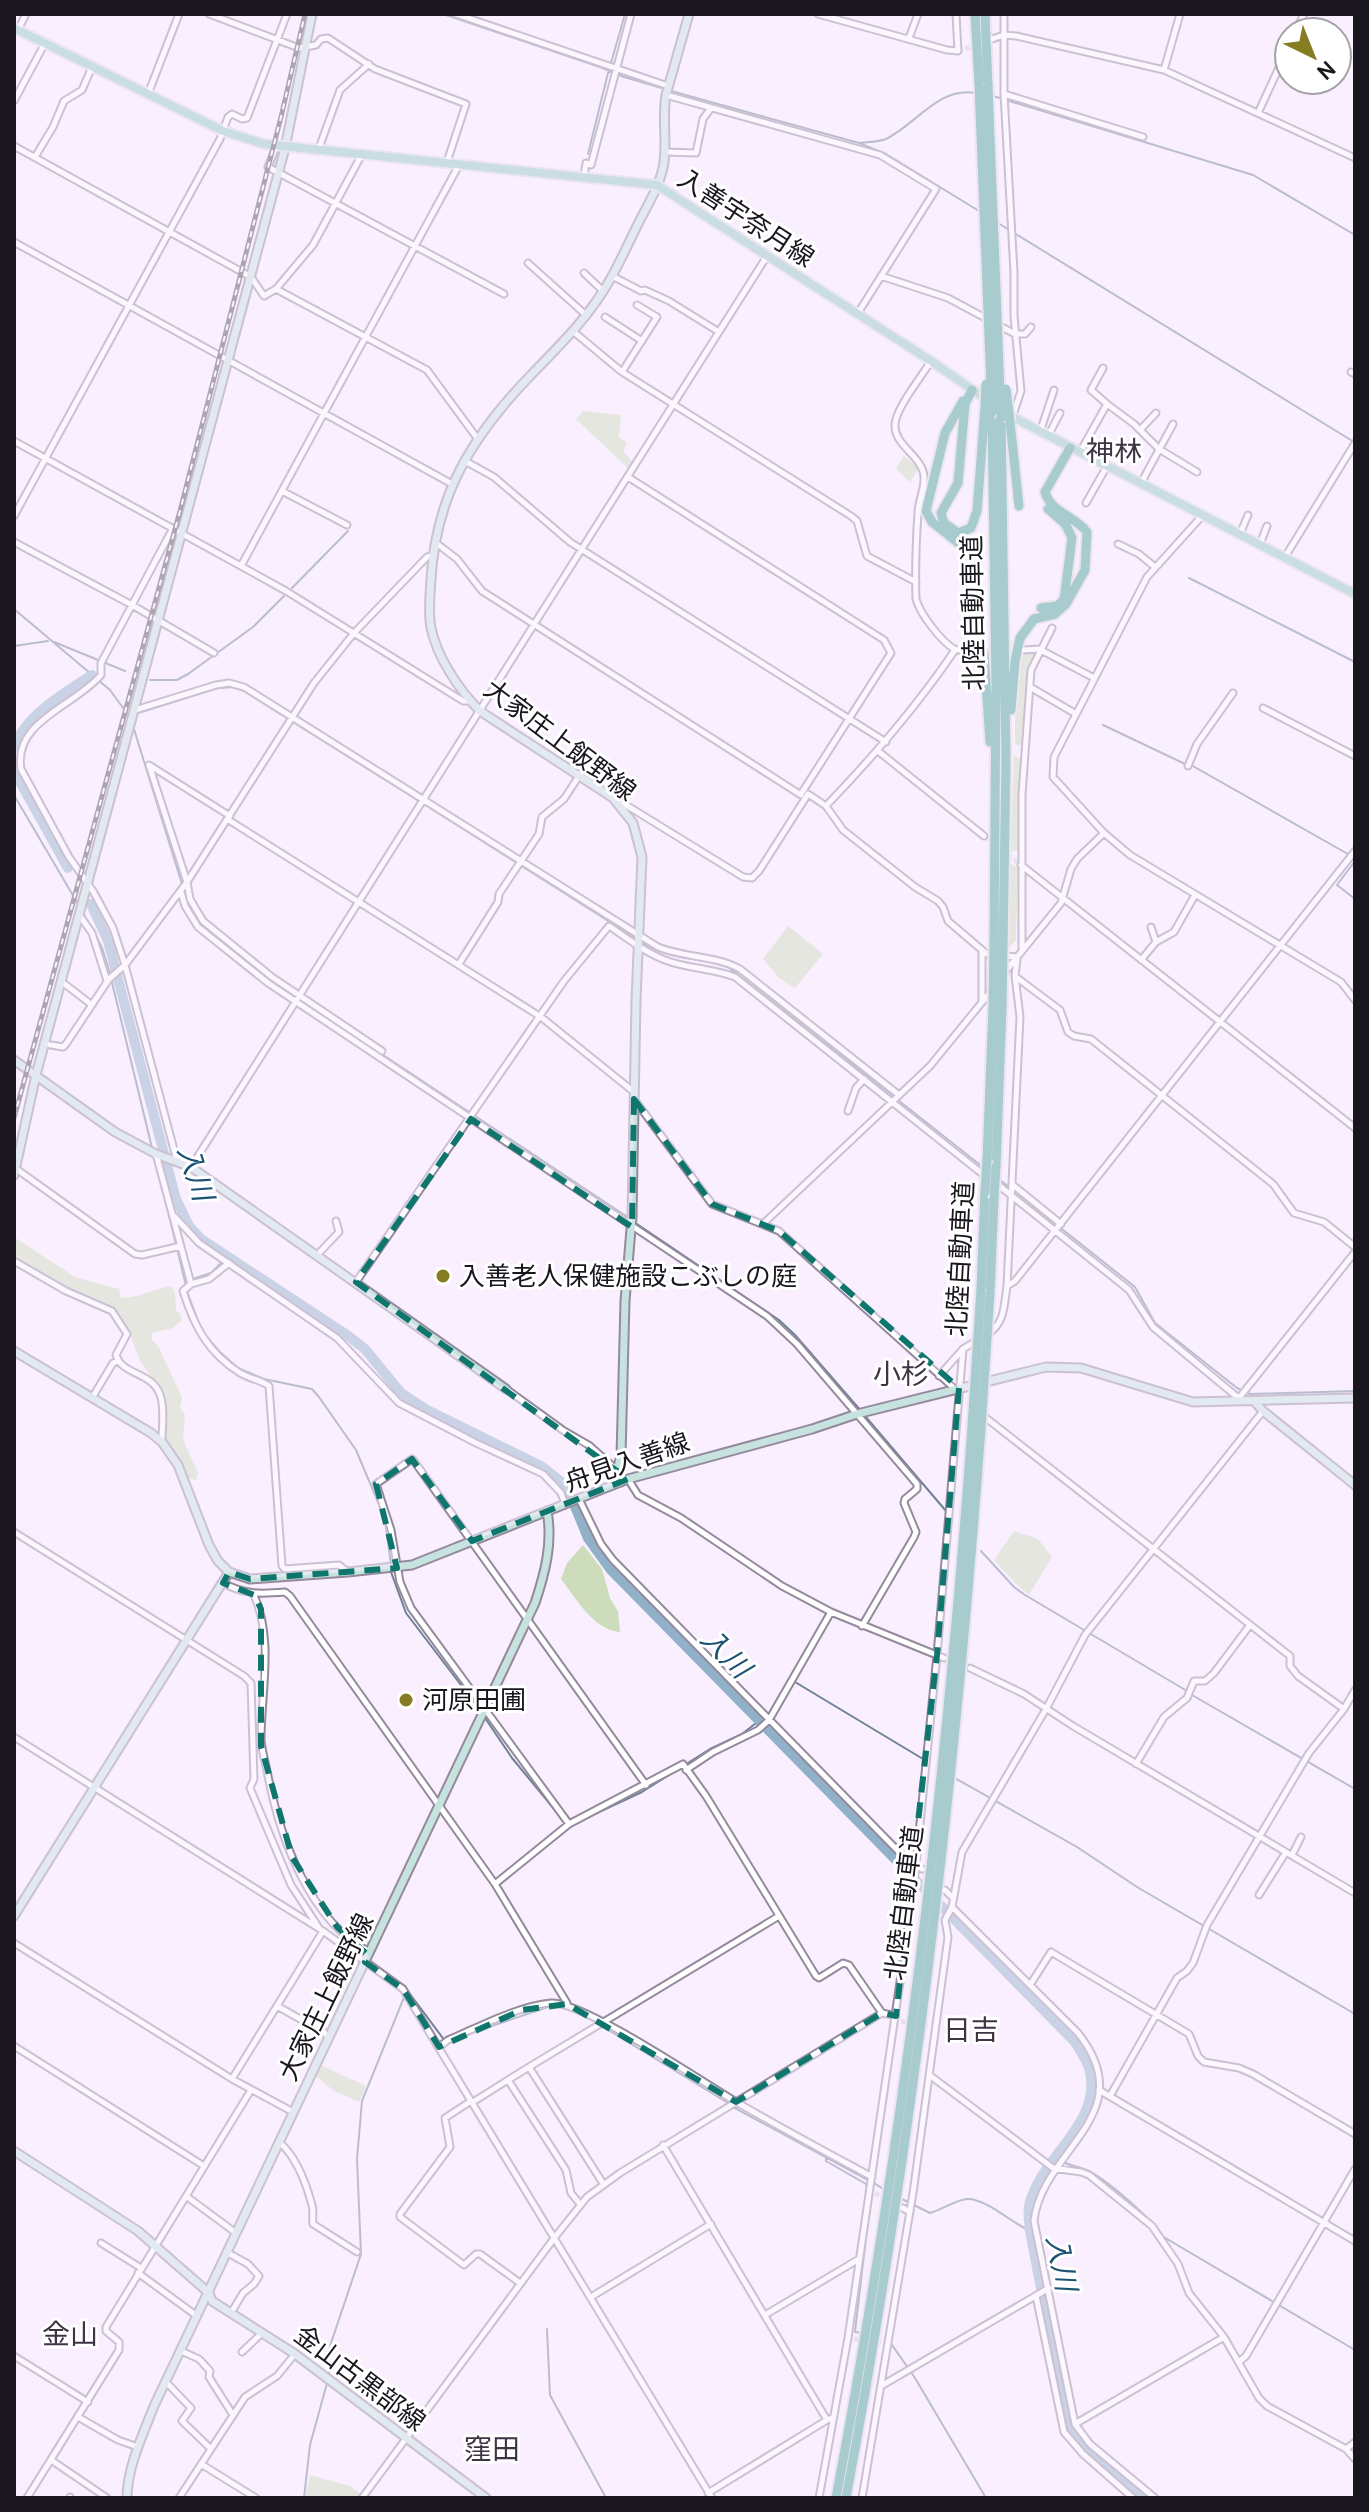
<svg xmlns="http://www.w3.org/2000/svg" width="1369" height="2512" font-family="Cabin,'Noto Sans JP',sans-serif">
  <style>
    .green { fill: #cddcba }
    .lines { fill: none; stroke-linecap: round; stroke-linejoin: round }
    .stream { stroke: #6d8295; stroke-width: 2 }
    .river { stroke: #91b1c8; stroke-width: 10 }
    .street-tunnel { stroke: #d8cedd; stroke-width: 5; stroke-dasharray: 5 2.5; stroke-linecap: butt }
    .street-casing { stroke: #958a9c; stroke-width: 9 }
    .secondary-casing { stroke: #958a9c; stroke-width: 11 }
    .primary-casing { stroke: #dadadb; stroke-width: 12 }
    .highway-casing { stroke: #dadadb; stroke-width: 13 }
    .street { stroke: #fff; stroke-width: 5 }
    .secondary { stroke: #c7e3df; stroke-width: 7 }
    .primary { stroke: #8ec7bf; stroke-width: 8 }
    .highway { stroke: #43a195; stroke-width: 9 }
    .rail-casing { stroke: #514c55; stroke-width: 5 }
    .rail { stroke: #fff; stroke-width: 2; stroke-dasharray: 6; stroke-linecap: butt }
    .highway-bridge-casing { stroke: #dadadb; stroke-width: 13; stroke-linecap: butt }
    .highway-bridge { stroke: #43a195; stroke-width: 9 }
    .marked { fill: none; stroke: #0f766e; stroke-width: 6; stroke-dasharray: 16 10; stroke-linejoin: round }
    .poi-dot { fill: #867c21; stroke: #fff; stroke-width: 3 }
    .labels { text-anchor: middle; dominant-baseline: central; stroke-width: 6; stroke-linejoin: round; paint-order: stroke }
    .street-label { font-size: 26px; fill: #1a161d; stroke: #fff }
    .poi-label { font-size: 26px; fill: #1a161d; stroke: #fff; text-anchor: start }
    .neighbourhood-label { font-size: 28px; fill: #3e3444; stroke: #fff }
    .water-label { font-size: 28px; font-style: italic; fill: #1b5273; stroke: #fff }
  </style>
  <rect width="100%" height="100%" fill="#f9efff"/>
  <path class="green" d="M583 411 621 415 619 437 627 443 623 451 634 463 630 470 576 419Z
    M904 456 919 468 910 482 896 469Z
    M1020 652H1033L1034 655 1027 672 1024 739 1020 746 1015 744V719Z
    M1014 755 1021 760 1018 850 1010 852Z
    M1010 863 1018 868 1016 940 1009 948Z
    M788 926 823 954 795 988 779 978 763 959Z
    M14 1239H17L75 1277 119 1289 121 1298C139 1298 153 1289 171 1286L175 1293 176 1311 180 1313 182 1320 173 1328 152 1333V1340L158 1346 182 1397 180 1408 185 1415 183 1440 198 1473 196 1480 188 1478 185 1474 164 1436V1400L159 1388 140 1361 130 1334 113 1308 66 1289 14 1255Z
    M1014 1531 1038 1539 1052 1557 1029 1595 1015 1583 994 1560Z
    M583 1545 602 1569 610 1598 618 1611 620 1632C593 1630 576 1598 561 1579L567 1563Z
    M318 2064 366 2086 359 2102 334 2091 314 2075Z
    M310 2475 350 2486 361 2494 360 2498H305Z"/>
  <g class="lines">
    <path class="stream" d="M443 14 600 67 621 76 665 89
      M611 63 625 14
      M671 91 859 143 886 154 979 211
      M993 96 1253 175 1355 235
      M860 143C868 142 879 142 886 139 915 125 940 86 975 93
      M588 154 609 69
      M998 223 1354 442
      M1189 578 1355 662
      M292 588 348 531
      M14 609 110 690 129 716
      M54 642 125 671
      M14 646 48 641
      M150 680H177L188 674 253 627 284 596
      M138 713 218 688 233 687 244 691 419 801
      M1103 725 1185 764
      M133 726 182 884
      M1191 765 1355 858
      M14 795 78 904
      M424 804 635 938
      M1355 861 1337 885 1355 899
      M184 890 196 918 204 928 291 994 629 1218
      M83 913 92 929
      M95 934 102 948 109 970 152 1148
      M641 942C668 960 699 957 728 967L893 1096
      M898 1100 984 1168
      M157 1166 188 1294 201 1329
      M999 1179 1009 1187
      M1014 1191 1135 1287 1155 1323 1237 1388 1250 1394 1355 1391
      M634 1222 779 1320 795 1335 861 1411
      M190 1280 211 1273 222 1262
      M205 1335 219 1351 238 1368 264 1379 312 1389 319 1397 356 1450 383 1514
      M865 1416 946 1511
      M385 1520 391 1565
      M981 1551 1014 1587 1025 1595 1187 1691
      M391 1572 406 1613 480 1710
      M795 1682 923 1759
      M1192 1695 1355 1789
      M483 1715 512 1758 559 1815
      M762 1722 768 1715 787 1683
      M953 1777 1077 1847 1137 1887 1355 2014
      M569 1826 642 1792 710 1749 742 1734 760 1720
      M587 2017 728 2103
      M462 2036 551 2006
      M733 2107 868 2180
      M826 2158V2161L866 2184 868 2192
      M1054 2159C1064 2164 1074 2165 1084 2169 1103 2176 1151 2218 1162 2236L1355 2350
      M874 2183 885 2190
      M902 2199 930 2213C942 2210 955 2200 967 2199 985 2198 1012 2223 1030 2231
      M547 2329 550 2395 606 2498
      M862 2333 855 2332 870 2203
      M890 2342 915 2378 986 2498
      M304 2498 310 2445 329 2376V2349L361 2254 357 2159 362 2101 407 1990 445 2041"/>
    <path class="river" d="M14 747C26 715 64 693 92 675
      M14 771 68 868
      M91 904 108 941 176 1199 189 1226 201 1239 347 1335 365 1349 401 1393 427 1410 541 1466 559 1480 574 1504 588 1538 611 1570 1074 2041C1079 2049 1086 2059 1089 2068 1105 2123 1039 2157 1029 2206 1028 2214 1029 2223 1030 2231L1066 2418C1080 2453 1114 2474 1142 2498"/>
    <path class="street-tunnel" d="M958 51 976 45
      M968 651H987
      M984 836 1021 865
      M901 2021 930 2027
      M875 2193 887 2200
      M854 2339 882 2343"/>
    <defs>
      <path id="street" d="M209 14 299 48 316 45 321 39 328 38 375 69 466 104 447 162
        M456 14 668 86
        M818 14 947 50 958 51 956 14
        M1004 14V94L1014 272V316L1021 391 1012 418
        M18 30 26 14
        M1295 32 1304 14
        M909 38 918 14
        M992 39 1004 35 1016 36 1164 70 1355 158
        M1164 70 1180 14
        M148 94 179 14
        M1004 94 1143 137
        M666 95 880 155 936 189 858 313
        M14 101 45 43
        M1258 113 1289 46
        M14 146 251 277 264 296 276 289 427 370 477 438
        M276 147 268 167 504 294
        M318 151 340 90 369 64
        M665 152 696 153 703 119 711 108
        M35 157 53 127 64 101 82 90 92 67
        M584 176 586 163 591 165 631 14
        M14 242 452 484
        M528 263 587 316
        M584 273 603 291
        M612 276 641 291 645 290 669 301 719 332
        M881 276 948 298 989 320
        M276 289 313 245 361 156
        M605 317 642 341
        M998 325 1015 334H1025L1031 327
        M574 332 622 372 851 516 857 521 867 556 916 582
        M931 361C922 376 895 409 895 425 894 446 923 456 924 477 925 489 918 501 918 513 916 542 915 571 916 599 920 614 941 641 954 649 957 650 965 651 968 651
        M1103 368 1091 390 1107 404
        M622 372 657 317 637 305
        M1351 372 1355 374
        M1140 430 1156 413
        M1040 432 1054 390
        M1048 436 1060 413
        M14 441 286 591 463 701H469
        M1080 452 1107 404 1134 424 1159 449 1197 472
        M465 461 494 477 570 542 886 742
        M628 477 884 640 891 653 801 794
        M1141 483 1173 424
        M282 491 347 525
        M1086 503 1107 466
        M14 516 220 139 228 117 232 114 242 119 247 118 287 14
        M1202 516 1147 577 1054 757 1053 777 1104 833 1130 855 1341 982 1355 1000
        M173 528 101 663V675C75 706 13 721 21 769L69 857 93 891 113 928 125 965 177 1161
        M1240 534 1248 515
        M14 542 132 605 214 653
        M436 543 457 559 482 591 801 795
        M1118 544 1139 554 1155 567
        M1260 544 1267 526
        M1285 557 1355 443
        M241 566 459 165
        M1024 650 1039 649 1094 678
        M1030 687 1076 714
        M1263 708 1355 756
        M135 710 216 685 229 683 244 687 658 947C685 958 714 955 740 969L899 1095
        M878 751 984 836
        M149 765 187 882 190 899 203 921 272 977 382 1051
        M149 765 230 816
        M1188 766 1197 744 1233 693
        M620 804 626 805 743 877 752 878 759 871 808 794 826 806 843 830 915 887 938 901 943 907 948 921 982 950 987 954 1017 957
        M826 806C874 756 917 706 955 650
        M227 819 541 1017 634 1092
        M1021 865 1355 1128
        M181 892 185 906 198 927 268 983 767 1316 797 1344 917 1484V1489L905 1499 904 1503 916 1532 914 1537 862 1626
        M80 916 92 933 107 981
        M1156 942 1174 932 1195 895
        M982 950V1001
        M1022 950V795L1031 670 1052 628
        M1141 960 1156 942 1151 927
        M459 964 498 902 499 894 539 834 542 817 564 799 579 776
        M1005 972 1061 903 1071 869 1077 859 1104 833
        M1016 977 1060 1010 1068 1032 1074 1036 1091 1039 1273 1184 1294 1213 1324 1222 1355 1247
        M62 982 92 1005
        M45 1044 63 1047 66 1044 109 979 125 965 187 882 314 683 354 633 427 557 433 555
        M634 1099 712 1204 779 1231 955 1389
        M848 1111 856 1088 864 1079
        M156 1154 191 1284 183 1291C194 1326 208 1353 240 1373 250 1379 261 1380 269 1386L282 1566 285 1569 339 1565 348 1572
        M191 1167 767 256
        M15 1168 135 1254 142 1255 181 1246
        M997 1184 1129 1290 1153 1327 1242 1401
        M1013 1185 1061 1224
        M174 1216 199 1243 337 1338 399 1403 476 1443 543 1474 561 1493 565 1504
        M764 1223 930 1066 992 990
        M317 1255 339 1232 336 1221
        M14 1261 66 1291 112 1311 127 1334 116 1355C123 1378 158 1370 162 1403 164 1415 162 1429 162 1441
        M356 1282 564 981 609 926C627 938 644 952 665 960 688 969 712 968 735 977L985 1176
        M191 1284 209 1279 229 1263
        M1007 1286 1015 1281 1355 851
        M988 1334C1005 1323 1004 1305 1007 1286L1020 1017 1015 976 1017 959
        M939 1376 963 1349 976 1341
        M506 1389 564 1431 590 1446 617 1470
        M92 1398 113 1363 118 1361
        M1239 1398 1355 1252
        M981 1414 1290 1656V1666L1298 1676 1344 1709
        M628 1479 638 1495 681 1518 782 1586 831 1612 944 1658
        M579 1499 601 1544 613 1560 903 1856 922 1869
        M14 1532 244 1676 251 1683 254 1779 250 1788 291 1885 319 1928
        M223 1583C245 1595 261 1594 285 1592L290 1596 495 1884 569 1824
        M254 1595C274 1641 261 1691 261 1740 262 1752 266 1765 268 1776 280 1838 310 1922 370 1952
        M970 1668 1024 1694 1073 1726 1355 1893
        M14 1737 323 1931 403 1989 712 2498
        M1136 1764 1164 1717 1187 1698 1194 1681H1205L1214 1673 1250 1625
        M686 1770 713 1752 758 1730 769 1720 831 1612
        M646 1785 414 1461 412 1459 376 1484 391 1530 400 1582 411 1608 569 1824 683 1764 706 1796 816 1976 819 1978 843 1963 849 1965 882 2013
        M1292 1855 1301 1837
        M495 1884 567 2003
        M945 1890 953 1898
        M1259 1895 1286 1852
        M14 1943 232 2079 293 2112
        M1030 1985 1051 1952 1189 2034 1198 2056 1204 2062 1239 2068 1253 2074 1355 2134
        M277 2006 300 2019 319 2026 328 2037
        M14 2046 204 2166
        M439 2047 448 2040C479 2027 518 2006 551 2003 581 2000 701 2081 733 2100 779 2127 826 2152 872 2177
        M529 2067 779 1916
        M932 2077 1053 2168 1081 2172 1089 2175 1152 2226 1178 2264 1189 2293 1224 2337 1259 2398 1267 2406 1346 2449 1355 2459
        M232 2079 323 1931
        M508 2080 529 2067 604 2185
        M1099 2090 1355 2241
        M1110 2096 1177 1978 1187 1971 1193 1963 1207 1925 1309 1753 1344 1709 1355 1690
        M471 2101 445 2118 450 2147 400 2214V2217L464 2265 476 2254H480L520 2283
        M473 2102 508 2080 566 2170 571 2193 580 2204
        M279 2142C296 2156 306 2183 312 2205 314 2211 312 2217 313 2224L357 2252
        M663 2145 827 2420 832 2418
        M186 2196 236 2233
        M903 2208 910 2212
        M101 2243 141 2268
        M228 2253 248 2264 259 2276 254 2284 243 2293 231 2313
        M138 2273 197 2316
        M1036 2296 1064 2432 1083 2454 1133 2498
        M591 2297 711 2224
        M765 2315 859 2259
        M181 2351 199 2359 210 2371 209 2377 233 2415
        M242 2352 262 2333
        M14 2356 88 2402
        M1240 2361 1246 2356 1355 2169
        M166 2382 191 2408 182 2421 211 2449
        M881 2386 1049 2288
        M78 2417 118 2440 138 2447
        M1075 2424 1224 2337
        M1346 2449 1355 2442
        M51 2460 107 2498
        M201 2464 256 2498
        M708 2493 827 2420
        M27 2498 119 2350V2342L106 2331V2327L251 2090
        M70 2498V2497
        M179 2498 245 2397 277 2376 295 2354
        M362 2498 555 2237 587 2197 620 2173 882 2013 896 2016
        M819 2498 848 2338 913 1893 937 1655 963 1349
        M862 2498 913 2193 948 1937 945 1920 952 1907
        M1155 2498 1090 2444 1075 2424 1034 2221C1042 2149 1143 2115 1078 2033L952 1907 962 1852 1046 1709 1085 1635 1263 1411"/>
      <path id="secondary" d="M14 1060 115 1132 156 1154 191 1167 506 1389
        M14 1175 36 1075 285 148 312 14
        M14 1351 151 1433 162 1442 178 1465 209 1545 218 1561 229 1572 250 1579 348 1572 412 1565 628 1479 812 1429 857 1414 1046 1367 1081 1368 1193 1402 1355 1398
        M1255 1402 1263 1411 1355 1485
        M621 1482 617 1470 621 1456 625 1301 632 1217 636 1000 642 857 633 823 613 798 480 711C459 690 437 657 431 628 428 612 430 595 431 579 436 495 472 436 530 376 560 345 590 316 611 278 621 260 629 242 638 224 648 204 661 184 664 162 667 140 662 118 666 95L689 14
        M14 1916 229 1572
        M14 2151 138 2231 201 2286 209 2293 212 2301 295 2354 486 2498
        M127 2498C127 2468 143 2434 154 2406L535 1603C545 1573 553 1543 547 1511"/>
      <path id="primary" d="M14 28 223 131 264 144 657 185 931 361 990 402
        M1007 414 1355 594"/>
      <path id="highway" d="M975 14 979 84
        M985 14 988 87
        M972 390 965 404 958 483 941 513 944 523 958 533 971 528 977 511 985 408
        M992 412 996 685 994 946
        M1001 418 1006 760 1003 947
        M1010 422 1019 506
        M962 546 932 522 926 511 945 433 963 401
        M1041 608 1057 606 1064 600 1072 538 1066 525 1048 509
        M984 653 990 742
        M1011 710 1015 661 1020 638 1034 619 1055 614 1066 604 1085 570 1087 532C1075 516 1051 513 1045 492L1070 448
        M987 1160 993 1007
        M996 1166 1002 1007
        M981 1289 985 1192
        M990 1293 994 1199
        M836 2498C903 2144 946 1786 972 1427
        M846 2498C912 2145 955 1786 981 1428"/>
    </defs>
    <use href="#street" class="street-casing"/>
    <use href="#secondary" class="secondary-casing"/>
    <use href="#primary" class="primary-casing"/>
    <use href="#highway" class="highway-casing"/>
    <use href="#street" class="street"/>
    <use href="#secondary" class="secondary"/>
    <use href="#primary" class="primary"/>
    <use href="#highway" class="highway"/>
    <defs>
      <path id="rail" d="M14 1118 180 511 281 117 305 14"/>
    </defs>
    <use href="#rail" class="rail-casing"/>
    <use href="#rail" class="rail"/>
    <defs>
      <path id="highway-bridge" d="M979 84 992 412
        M988 87 1001 418
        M1006 389 1010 422
        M985 408 986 384
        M993 1007 994 946
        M1002 1007 1003 947
        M985 1192 987 1160
        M994 1199 996 1166
        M972 1427 981 1289
        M981 1428 990 1293"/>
    </defs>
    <use href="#highway-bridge" class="highway-bridge-casing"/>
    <use href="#highway-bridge" class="highway-bridge"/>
  </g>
  <path d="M0 0H1369V2512H0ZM634 1099 712 1204 779 1231 959 1388 937 1655 896 2016 882 2013 736 2102 567 2004 522 2010 439 2047 403 1989 365 1962 368 1955 337 1927 292 1857 261 1746V1609L254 1595 223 1583 229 1572 250 1579 397 1568 376 1484 412 1459 472 1541 628 1479 356 1282 471 1119 632 1227Z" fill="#f9efff" fill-opacity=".55" fill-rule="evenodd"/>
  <path class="marked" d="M634 1099 712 1204 779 1231 959 1388 937 1655 896 2016 882 2013 736 2102 567 2004 522 2010 439 2047 403 1989 365 1962 368 1955 337 1927 292 1857 261 1746V1609L254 1595 223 1583 229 1572 250 1579 397 1568 376 1484 412 1459 472 1541 628 1479 356 1282 471 1119 632 1227Z"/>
  <g class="poi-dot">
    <circle cx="443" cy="1276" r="8"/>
    <circle cx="406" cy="1700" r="8"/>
  </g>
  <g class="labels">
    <g class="street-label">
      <text transform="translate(746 218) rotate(33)">入善宇奈月線</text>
      <text transform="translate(973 613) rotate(-91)">北陸自動車道</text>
      <text transform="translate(560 740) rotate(37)">大家庄上飯野線</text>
      <text transform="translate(960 1259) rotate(-87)">北陸自動車道</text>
      <text transform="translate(627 1462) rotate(-19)">舟見入善線</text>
      <text transform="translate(904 1903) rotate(-83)">北陸自動車道</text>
      <text transform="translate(326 1997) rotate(-64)">大家庄上飯野線</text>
      <text transform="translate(360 2378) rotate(37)">金山古黒部線</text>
    </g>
    <g class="poi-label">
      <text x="459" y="1276">入善老人保健施設こぶしの庭</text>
      <text x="422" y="1700">河原田圃</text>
    </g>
    <g class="neighbourhood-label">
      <text x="1114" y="451">神林</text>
      <text x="901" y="1374">小杉</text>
      <text x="971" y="2030">日吉</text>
      <text x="70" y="2334">金山</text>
      <text x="492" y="2449">窪田</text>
    </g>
    <g class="water-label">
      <text transform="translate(196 1173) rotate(72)">入川</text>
      <text transform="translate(726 1653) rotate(45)">入川</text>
      <text transform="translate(1062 2263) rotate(79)">入川</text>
    </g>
  </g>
  <rect width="1369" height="2512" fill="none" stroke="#1a161d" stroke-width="32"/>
  <g transform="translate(1313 56) rotate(137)"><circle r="38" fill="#ffffff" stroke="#a3a2a5" stroke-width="2"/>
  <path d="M0-6L14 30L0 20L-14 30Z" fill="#867c21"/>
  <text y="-12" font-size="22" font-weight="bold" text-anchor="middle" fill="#1a161d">N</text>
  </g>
</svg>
